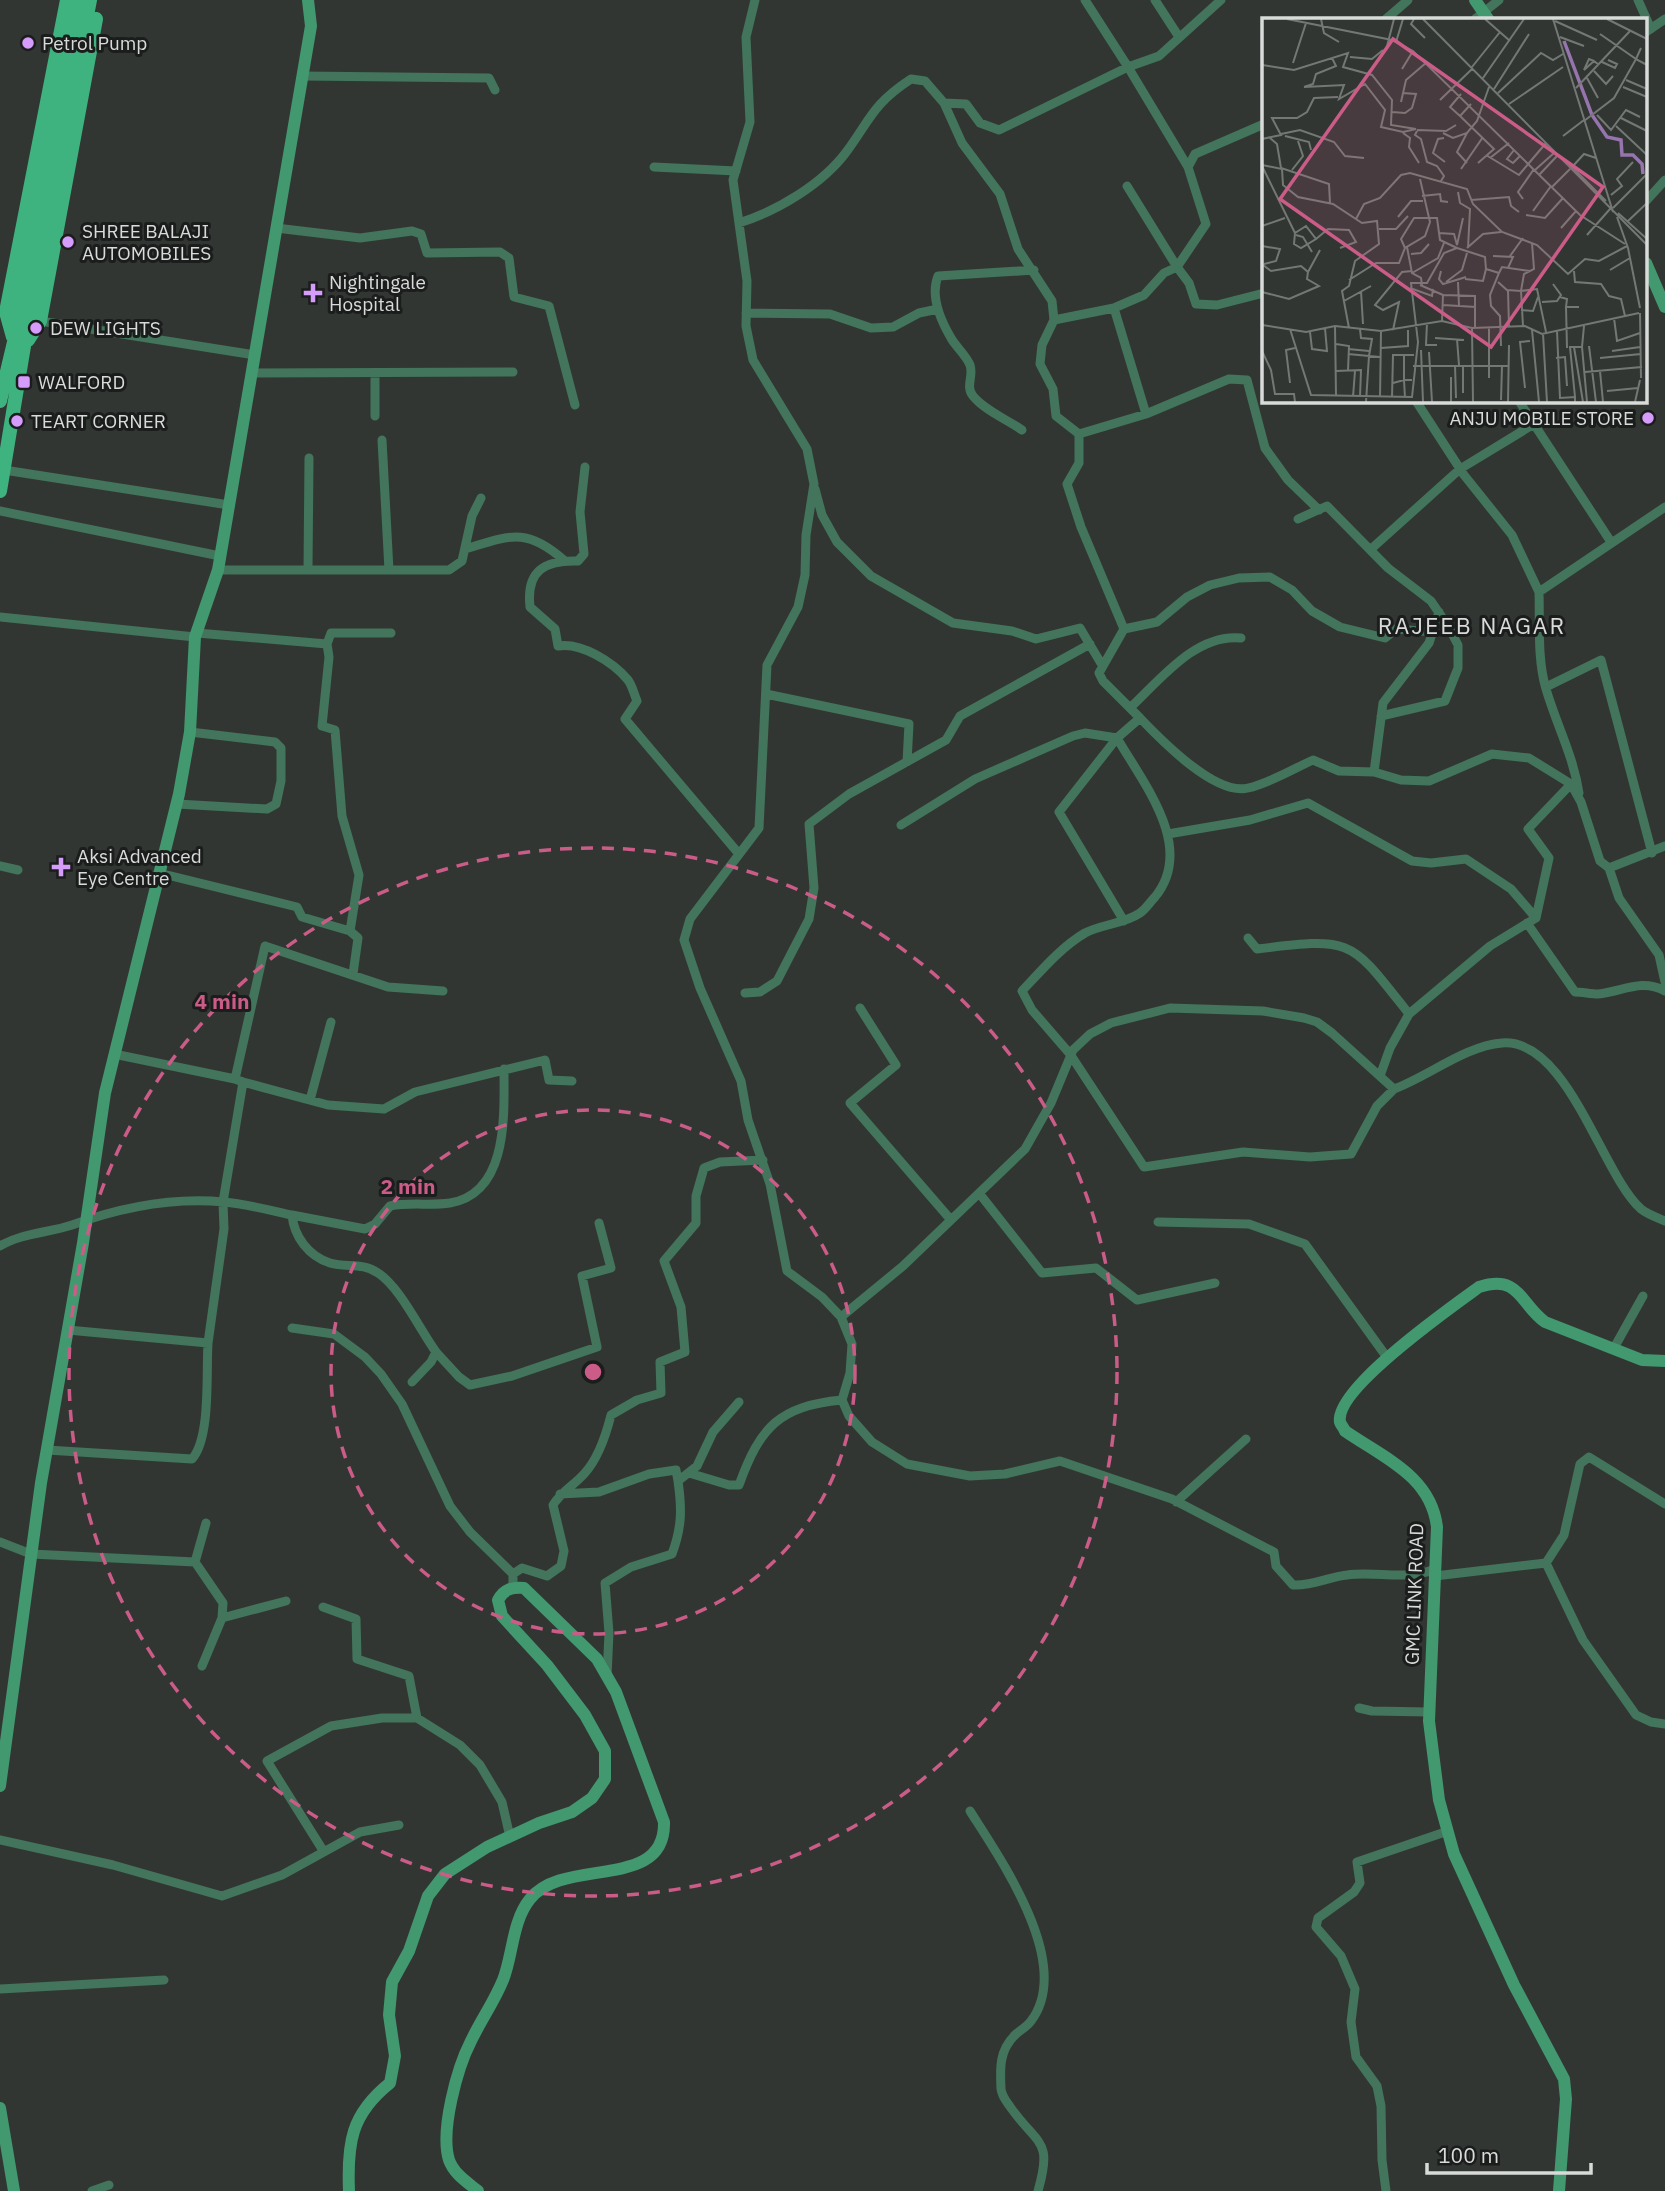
<svg xmlns="http://www.w3.org/2000/svg" width="1665" height="2191" font-family="'IBM Plex Sans',sans-serif">
  <style>
    .lines { fill: none; stroke-linecap: round; stroke-linejoin: round }
    .street { stroke: #42755b; stroke-width: 9 }
    .secondary { stroke: #42986f; stroke-width: 12 }
    .primary { stroke: #3eb37f; stroke-width: 14 }
    .ring { fill: none; stroke: #ca5c87; stroke-width: 3.5; stroke-dasharray: 12 9 }
    .poi-dot { fill: #d59cfb; stroke: #1b1d1c; stroke-width: 2.5 }
    .labels { text-anchor: middle; dominant-baseline: central; stroke-width: 6; stroke-linejoin: round; paint-order: stroke }
    .poi-label { font-size: 19px; fill: #d8dbd9; stroke: #1b1d1c; text-anchor: start }
    .street-label { font-size: 19px; fill: #d8dbd9; stroke: #1b1d1c }
    .quarter-label { font-size: 23px; letter-spacing: 2px; fill: #d8dbd9; stroke: #1b1d1c }
    .inset-river { fill: none; stroke: #9674ae; stroke-width: 3.5 }
    .inset-road { fill: none; stroke: #747875; stroke-width: 2 }
    .view { fill: #ca5c87; fill-opacity: 0.15; stroke: #ca5c87; stroke-width: 3.5 }
    .inset-edge { fill: none; stroke: #d8dbd9; stroke-width: 3.5 }
    .centre { fill: #ca5c87; stroke: #1b1d1c; stroke-width: 3.5 }
    .ring-label { font-size: 21px; text-anchor: middle; font-weight: bold; fill: #ca5c87; stroke: #1b1d1c; stroke-width: 6; stroke-linejoin: round; paint-order: stroke }
  </style>
  <rect width="100%" height="100%" fill="#323633"/>
  <g class="lines">
    <path class="street" d="M755 0 746 37 750 122 733 180 747 281 746 326 753 360 807 449 814 484 806 535 805 575 798 607 767 665 759 828 690 919 684 940 700 988 741 1081 748 1120 770 1184 787 1271 822 1297 841 1317 852 1344 850 1373 842 1400 849 1416 872 1442 907 1464 970 1476 1005 1474 1060 1461 1172 1499 1274 1552 1276 1566 1293 1585C1313 1586 1328 1577 1347 1575 1378 1571 1406 1581 1435 1569
      M1085 0 1128 67 1159 56 1221 0
      M1155 0 1179 37
      M1638 0 1651 29
      M1386 19 1408 0
      M1475 19 1499 0
      M1646 32 1665 19
      M302 76 489 78 495 90
      M944 103 962 143 1000 194 1018 249 1052 301 1054 320 1114 308
      M654 167 736 171
      M1127 186 1177 267 1206 224 1188 167 1195 154 1264 124
      M1646 201 1665 180
      M739 223C777 211 823 184 847 151 871 118 873 104 911 79L925 81 944 103 966 104 980 123 999 130 1128 67 1188 167
      M276 228 360 238 412 231 421 234 427 253 500 252 509 258 514 297 549 306 575 405
      M746 313 830 314 871 328 893 327 919 313 938 309
      M1054 320 1042 345 1040 364 1053 389 1056 416 1079 434
      M40 321 255 355
      M251 373 513 372
      M1416 401 1464 475 1512 535 1539 592
      M1519 401 1611 542
      M1146 414 1229 379 1247 380 1265 448 1288 480 1319 510
      M375 416V373
      M1022 430C1008 420 984 410 973 396 965 386 974 376 970 365 966 355 956 347 951 338 941 321 930 296 938 276L1034 270
      M382 440 389 570
      M585 467 580 512 584 554 578 561C544 560 526 571 530 607L555 629 558 646C581 642 613 662 628 680 632 685 634 694 637 701L625 719 739 854
      M4 470 229 505
      M815 489 822 515 837 542 871 576 953 623 1012 631 1036 639 1080 628 1102 665
      M0 511 220 556
      M1298 519 1327 506 1388 568 1431 601 1448 626 1458 645V668L1445 701 1381 716
      M465 549C511 535 527 527 565 561
      M1370 550 1460 469 1534 424
      M308 569 309 458
      M218 570H449L462 561 472 516 481 498
      M0 617 195 637
      M1124 629 1157 622 1187 597 1210 585 1239 578 1270 577 1292 590 1312 611 1340 627 1385 638 1396 629 1433 632
      M197 633 327 644 329 657 322 726 335 730 342 816 359 875 350 931 358 938 353 974
      M327 644 331 633H391
      M1546 687 1601 660 1652 853
      M766 694 909 724 907 762
      M1130 708C1160 680 1196 633 1241 638
      M1140 718 1103 681 1099 673 1124 629 1081 527 1067 484 1079 463V434L1146 414 1114 308 1144 295 1164 273 1177 267 1189 283 1196 304 1217 305 1264 293
      M1374 772 1383 703 1429 643 1439 612
      M1579 793C1573 755 1557 726 1546 689 1537 659 1540 623 1539 592L1665 507
      M177 804 267 809 276 804 281 781V748L275 742 190 732
      M901 825 975 779 1073 736 1085 733 1117 738 1059 812 1124 921
      M1168 834 1250 820 1308 803 1412 861 1431 863 1466 859 1511 889 1536 918
      M0 866 18 870
      M1609 868 1619 898 1659 955 1665 982
      M159 873 297 907 302 917 350 931
      M1527 923 1575 992C1582 992 1591 994 1598 994 1622 992 1641 978 1665 991
      M1248 938 1257 949C1354 937 1350 939 1409 1014
      M745 993 760 992 777 981 809 919 814 888 809 824 849 794 946 740 960 716 1090 644
      M860 1008 896 1065 850 1103 951 1220
      M114 1054 235 1079
      M1380 1076 1390 1048 1409 1014 1490 946 1536 918 1549 858 1528 829 1571 784
      M243 1082 328 1105 384 1109 415 1092 545 1060 549 1080 572 1081
      M1394 1089 1377 1106 1351 1154 1310 1157 1243 1152 1144 1167 1070 1054 1032 1010 1022 991C1041 971 1061 947 1085 933 1102 924 1124 924 1140 913 1146 909 1150 902 1155 897 1196 847 1143 783 1117 738L1140 718C1161 740 1215 796 1248 788 1270 783 1293 769 1313 760L1339 771 1374 772 1401 780 1429 781 1492 754 1529 758 1571 784 1581 802 1600 861 1609 868 1665 846
      M310 1100 331 1022
      M979 1193 1042 1273 1096 1268 1137 1300 1215 1283
      M292 1215 365 1229 375 1224 390 1206C410 1202 430 1206 450 1203 509 1193 504 1114 504 1069
      M1158 1222 1249 1224 1305 1244 1386 1356
      M0 1246C22 1233 48 1233 72 1225 119 1208 172 1197 224 1202 246 1204 269 1210 292 1215 294 1236 308 1256 330 1263 347 1268 362 1262 378 1273 400 1287 420 1330 436 1352L431 1362 412 1382
      M841 1317 903 1266 1025 1149 1051 1103 1073 1050 1090 1034 1111 1023 1170 1008 1263 1011 1304 1018 1317 1022 1332 1033 1394 1089C1429 1076 1465 1046 1502 1043 1568 1038 1602 1175 1641 1209 1647 1214 1658 1218 1665 1221
      M292 1328 334 1334 365 1357 381 1374 402 1404 450 1506 470 1532 513 1574
      M68 1330 208 1343 224 1229 223 1202 243 1082 235 1079 265 946 388 987 443 991
      M1614 1348 1643 1296
      M436 1352 459 1377 470 1385 512 1376 597 1347 582 1276 611 1268 599 1223
      M47 1450 192 1459C211 1438 206 1372 208 1343
      M689 1473 729 1485H739C760 1427 779 1406 842 1400
      M560 1494 599 1492 649 1474 676 1470 678 1481
      M1176 1502 1246 1439
      M206 1523 195 1562 223 1603 222 1618
      M0 1542 31 1554 195 1562
      M1546 1563 1583 1640 1636 1715 1651 1722 1665 1724
      M1435 1576 1546 1563 1564 1535 1580 1464 1589 1457 1665 1504
      M513 1587V1574L522 1568 547 1576 561 1566 564 1551 553 1505C561 1492 573 1486 584 1474 598 1459 606 1435 611 1415L637 1400 661 1393 660 1362 685 1352 681 1307 664 1261 696 1223V1196L704 1168 720 1162 763 1160
      M323 1607 356 1619 357 1659 409 1676 417 1718
      M202 1666 222 1618 286 1601
      M607 1676 609 1633 605 1583 631 1567 672 1554C682 1527 682 1509 678 1481L697 1466 713 1432 739 1402
      M1359 1708 1372 1711 1429 1712
      M970 1811C1001 1860 1074 1964 1031 2021 1027 2027 1020 2030 1015 2035 999 2051 1000 2068 1001 2089 1002 2097 1007 2102 1011 2108 1038 2146 1053 2139 1038 2191
      M0 1840 113 1865 222 1896 282 1875 360 1832 399 1825
      M324 1852 267 1761 331 1726 382 1718H417L460 1745 480 1765 502 1802 510 1837
      M0 1989 164 1980
      M92 2191 109 2185
      M1386 2191 1382 2160 1381 2106 1377 2086 1356 2057 1351 2022 1355 1989 1341 1956 1316 1927 1318 1918 1354 1892 1360 1883 1357 1862 1448 1831"/>
    <path class="secondary" d="M1475 0 1488 19
      M1646 263 1665 307
      M0 1786 41 1483 83 1243 105 1093 179 794 190 732 195 637 218 570 311 26 308 0
      M0 2108 14 2191
      M349 2191C347 2143 351 2114 390 2083L395 2056 389 2015 392 1982 409 1951 428 1896 445 1874 487 1847 539 1823 572 1812 592 1798 605 1779V1751L585 1715 547 1665 502 1616 498 1600C504 1589 512 1587 524 1588L597 1659 616 1692 664 1822C666 1892 564 1856 530 1899 512 1921 513 1955 503 1980 494 2002 481 2020 471 2041 457 2068 440 2131 449 2160 454 2174 467 2182 478 2191
      M1559 2191 1566 2099 1564 2079 1514 1985 1454 1854 1439 1800 1429 1721 1437 1527C1431 1476 1384 1458 1345 1431 1344 1428 1341 1425 1340 1422 1334 1389 1453 1306 1479 1287 1520 1274 1519 1303 1545 1322L1642 1360 1665 1361"/>
    <path class="primary" d="M13 337 6 312 67 0
      M28 340 40 321 96 19
      M0 401 14 342 79 0
      M0 491 24 346 90 0"/>
  </g>
  <g class="ring">
    <circle cx="593" cy="1372" r="262"/>
    <circle cx="593" cy="1372" r="524"/>
  </g>
  <g class="poi-dot">
    <circle cx="28" cy="43" r="7"/>
    <circle cx="68" cy="242" r="7"/>
    <path d="M309.5 282.5h7v7h7v7h-7v7h-7v-7h-7v-7h7z"/>
    <circle cx="36" cy="328" r="7"/>
    <rect x="17" y="375" width="14" height="14" rx="3.5"/>
    <circle cx="1648" cy="418" r="7"/>
    <circle cx="17" cy="421" r="7"/>
    <path d="M57.5 856.5h7v7h7v7h-7v7h-7v-7h-7v-7h7z"/>
  </g>
  <g class="labels">
    <g class="poi-label">
      <text x="42" y="43">Petrol Pump</text>
      <text x="82" y="231">SHREE BALAJI<tspan x="82" dy="22">AUTOMOBILES</tspan></text>
      <text x="329" y="282">Nightingale<tspan x="329" dy="22">Hospital</tspan></text>
      <text x="50" y="328">DEW LIGHTS</text>
      <text x="38" y="382">WALFORD</text>
      <text x="1634" y="418" text-anchor="end">ANJU MOBILE STORE</text>
      <text x="31" y="421">TEART CORNER</text>
      <text x="77" y="856">Aksi Advanced<tspan x="77" dy="22">Eye Centre</tspan></text>
    </g>
    <g class="street-label">
      <text transform="translate(1414 1594) rotate(-88)">GMC LINK ROAD</text>
    </g>
    <g class="quarter-label">
      <text x="1472" y="625">RAJEEB NAGAR</text>
    </g>
  </g>
  <g transform="translate(1262 18)">
    <rect width="385" height="385" fill="#323633"/>
    <path class="inset-river" d="M302 23 330 97 345 119 359 122 360 137H371L380 146 381 156"/>
    <path class="inset-road" d="M25 1 130 22 151 33 318 197 363 226M59 1 62 15 77 24M152 1 149 6 163 20M161 1 385 227M223 1 248 23M291 1 351 194M345 1 385 21M293 3 335 22M338 16 374 41 379 30M298 19 322 28M134 24 141 1M124 32 132 1M88 39 110 41 121 32M332 43 327 41 322 52 332 43 337 47M340 44 353 50 355 46 346 42M31 45 44 5M0 47 32 52 86 35 81 49 110 57 130 82 129 107 154 111 141 114 119 109 123 92 103 66 77 81 82 67 42 69M210 49 238 14M140 51 151 33M332 53 344 66 351 58M221 60 262 1M325 60 336 80M364 62 385 71M42 69 51 66 54 56 74 48 70 40M361 69 385 79M314 70 368 13M232 71 267 16M236 75 279 35 291 42 301 36M178 82 210 51M139 84 144 62 165 44M209 86 198 98 232 131 216 145M247 86 301 49M130 94 143 95 150 90 154 76 141 75M335 97 349 112 364 92 378 99M198 98 188 89 199 76M359 100 385 113M322 103 352 80 374 41 385 47M354 108 385 137M155 112 184 113 194 107M155 113 153 117 159 121 165 144 175 148 182 158 179 163M141 115 148 120 147 129 157 145M181 115 191 120 205 115 215 103 227 69M19 116 38 112 72 124 83 138 102 140M23 118 47 124 49 132M301 118 322 102M8 120 15 126 19 150 67 166 68 185M182 120 176 121 171 135 183 144M0 121 19 117 10 100H35L45 94 52 80 76 79M252 132 245 141 251 145 258 138M224 137 257 157 267 145M228 140 247 125M205 145 195 134 205 115M267 145 284 125M0 147 20 151 21 167 36 179 71 186 100 205 115 203 117 226 93 243 87 268 80 273 87 310M308 147 344 183M0 148 33 215 32 226 39 230 54 221 44 208 33 215M311 148 322 136 334 140M199 151 221 119M30 152 41 138 36 123M273 152 292 135M277 157 295 138M290 169 308 151M196 174 198 185 208 191 206 230M349 177 360 168 355 161 371 144M160 178 178 176 179 183 186 184M261 181 256 174 272 151M209 182 247 179 249 188 257 194M351 190 385 156M271 193 289 168M356 195 385 221M264 197 283 200 301 180M136 199 149 183H161M355 199 366 230 378 290M94 201 102 186 118 180 139 157 148 155 205 171 211 186 240 214 275 227 306 256 323 241 337 243 365 228M366 203 385 185M0 208 23 200M299 210 314 193M117 211H134L146 198M177 215 192 216 195 227 201 200M34 217 41 219 50 234M325 217 348 191M54 221 66 211 87 212 94 224 78 230M0 228 18 231 14 243 2 246M145 229 150 255 159 260 160 267M195 230 223 239 224 251 237 255 228 277 229 288 238 298 239 328M205 230 221 216 239 214M149 236 159 235 167 226M231 238 251 239 246 250M248 238 261 220M348 252 368 240M179 253 177 261 181 266 204 259M312 253 313 264 339 266 347 278 359 281 363 298M46 254 58 232M150 255 176 240 182 225M237 255 240 249 268 253M203 261 221 263 224 251M87 262 114 245H137L143 230 163 218 168 204 158 161M184 264 200 252 205 235M196 264 197 288M236 264 246 273 247 308M158 267 181 277 180 303M148 270 170 278 171 271M245 272 259 273 262 256 272 251 270 225M99 273 101 306M0 274 27 281 57 268 45 261 46 254 39 248 9 253 1 247M181 277 213 278V310M298 279 305 281 304 289H317M82 283 109 268M280 284 295 283 299 277 291 266M181 287 214 289M304 289 305 330M259 292 271 293 276 279M378 295 379 360M352 300 355 323 378 315M165 305 164 327H175M0 307 44 314 73 308 119 313 180 303 210 310 263 308 280 316 377 295M73 308 74 378M261 308 259 273 275 271 284 314M210 310 211 384M227 310V360M28 311 49 377 150 379 156 324 149 265H165L182 235 195 230 178 222 175 200H152L139 221 143 230M98 311 99 320 110 321 107 338M131 312 137 284 121 292 113 287 140 254 150 253M270 312 277 384M295 313 298 380 313 379V384M48 314 50 331 65 333 63 310M281 316 285 384M173 320 202 322M195 321 197 347M74 326 87 328 86 353M327 328 334 384M312 329 321 384M320 329 322 308M119 330 146 328V312M86 331 107 333M159 332 161 384M0 333 9 352 13 376H32L33 384M350 333 378 329M167 334 170 384M86 336 118 339M142 337V362H150M294 340 303 339 305 368M338 340 379 336M193 347 194 380M201 347V375M151 348H247M74 353 99 352 98 379M338 353 341 384M323 354 380 349M28 365 24 332 33 330M131 365 142 362 143 380M263 370 258 324 268 323M345 373 376 370M91 379 93 353M313 379 308 329H320L325 384M118 380 119 313M130 380 131 337H152M239 382 240 348M104 384 107 338M189 384V359M246 384 247 327M373 384 378 362"/>
    <path class="view" d="M131 21 341 169 229 329 18 181Z"/>
    <rect width="385" height="385" class="inset-edge"/>
  </g>
  <circle cx="593" cy="1372" r="10" class="centre"/>
  <g class="ring-label">
    <text x="222" y="1009">4 min</text>
    <text x="408" y="1194">2 min</text>
  </g>
  <path d="M1427 2163v10h164v-10" fill="none" stroke="#d8dbd9" stroke-width="3.5"/>
  <text x="1438" y="2163" font-size="21" fill="#d8dbd9" stroke="#1b1d1c" stroke-width="5" paint-order="stroke">100 m</text>
</svg>
